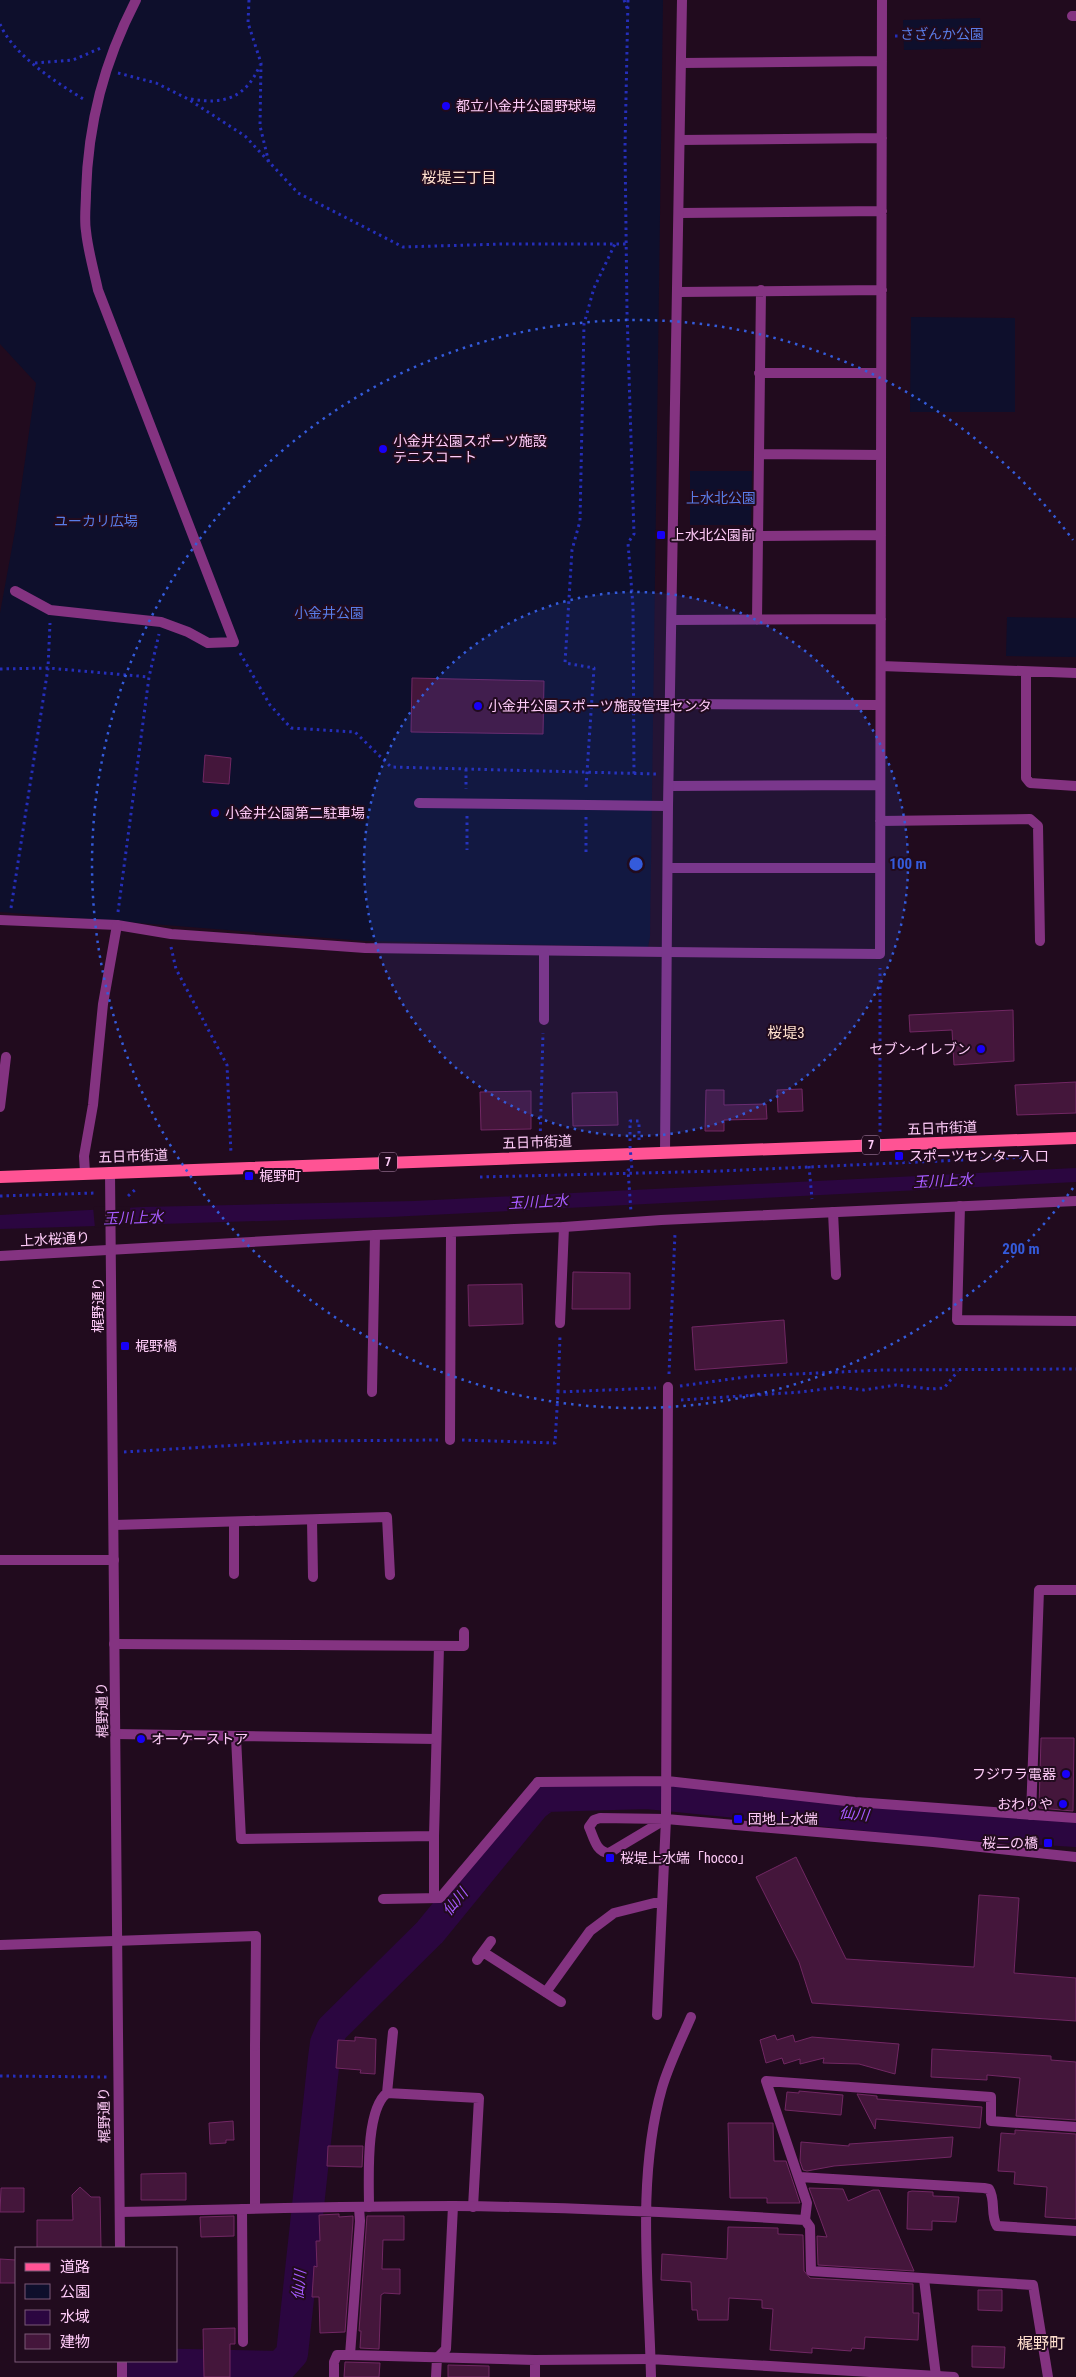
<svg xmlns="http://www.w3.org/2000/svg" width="1076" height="2377" font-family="'Roboto Condensed','Noto Sans JP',sans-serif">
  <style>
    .green { fill: #0e0f2c }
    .water { fill: #2b0640 }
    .pier { fill: #210b1e }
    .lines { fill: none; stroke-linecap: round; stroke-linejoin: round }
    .river { stroke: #2b0640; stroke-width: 32 }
    .building { fill: #44163b; stroke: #712763 }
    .path { stroke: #252eba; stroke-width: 3; stroke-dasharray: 2.5 4; stroke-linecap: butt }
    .service { stroke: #843381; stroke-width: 10 }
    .minor { stroke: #843381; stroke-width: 10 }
    .tertiary { stroke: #843381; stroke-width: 10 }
    .primary { stroke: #ff5394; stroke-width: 12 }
    .path-bridge { stroke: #252eba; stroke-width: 3; stroke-dasharray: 2.5 4; stroke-linecap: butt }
    .ring { fill: none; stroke: #345bdb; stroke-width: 2.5; stroke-dasharray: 2.5 5 }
    .poi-dot { fill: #1800f7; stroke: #210b1e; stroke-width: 2 }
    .labels { text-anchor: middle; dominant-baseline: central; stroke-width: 4; stroke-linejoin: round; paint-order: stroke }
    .shield { fill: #210b1e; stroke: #bc92b7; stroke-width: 1 }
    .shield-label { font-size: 12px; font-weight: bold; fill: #ffccf9 }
    .park-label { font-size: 14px; fill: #597de8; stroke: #210b1e }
    .poi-label { font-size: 14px; fill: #ffccf9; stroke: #210b1e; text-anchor: start }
    .street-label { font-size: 14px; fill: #ffccf9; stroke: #210b1e }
    .neighbourhood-label { font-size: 15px; fill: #ffe0ce; stroke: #210b1e }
    .water-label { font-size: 15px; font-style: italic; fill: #a65aff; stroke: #210b1e }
    .quarter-label { font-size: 16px; fill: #ffe0ce; stroke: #210b1e }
    .centre { fill: #345bdb; stroke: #210b1e; stroke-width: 2.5 }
    .ring-label { font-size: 15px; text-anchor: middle; font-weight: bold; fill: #345bdb; stroke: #210b1e; stroke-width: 4; stroke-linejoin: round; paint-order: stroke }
  </style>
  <rect width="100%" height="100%" fill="#210b1e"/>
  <path class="green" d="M0 0H663L650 937 648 947 365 941 0 912V613L15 531 36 383 0 344Z
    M980 18 981 48 904 50 903 20Z
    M911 317 1015 318V412H910Z
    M690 471H752L751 525H690Z
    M1007 617 1076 618V657L1006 656Z"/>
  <path class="water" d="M1076 1168V1182L390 1217 0 1229V1215L143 1207 414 1201Z"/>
  <path class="pier" d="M130 1206 131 1227 95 1228 93 1207Z"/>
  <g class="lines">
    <path class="river" d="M143 2377V2364L280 2367 292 2354 324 2058 326 2043 332 2029 430 1932 534 1805 546 1796 647 1793 936 1822 1076 1831"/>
  </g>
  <path class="building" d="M412 678 544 681 543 734 411 732Z
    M205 755 231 758 229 784 203 782Z
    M1013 1010 1014 1061 954 1065 952 1030 910 1032 909 1015Z
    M1076 1082V1113L1017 1115 1015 1085Z
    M802 1089 803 1111 778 1112 777 1090Z
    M706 1090H724V1105L766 1104 767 1119 724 1120V1131H705Z
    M531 1091V1129L481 1130 480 1092Z
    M617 1092 618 1125 573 1126 572 1093Z
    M573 1272 630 1273V1309H572Z
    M522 1284 523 1324 469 1326 468 1285Z
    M784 1320 787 1363 695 1370 692 1327Z
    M1041 1738H1074L1073 1811 1039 1808Z
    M796 1857 846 1959 974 1967 979 1895 1019 1898 1014 1973 1076 1978V2021L812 2003 799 1962 756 1877Z
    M775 2035 777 2040 793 2035 795 2042 812 2037 899 2044 895 2074 859 2064 823 2063 824 2058 800 2064V2059L784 2064 782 2058 766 2063 760 2040Z
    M355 2037 376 2039 375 2074 360 2073 361 2070 336 2068 338 2040 355 2041Z
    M932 2049 1051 2056V2060L1076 2062V2120L1016 2116 1020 2078 987 2075V2080L931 2077Z
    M799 2091 843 2095 841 2115 785 2110 787 2092 799 2093Z
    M857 2094 877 2096V2099L982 2107 980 2128 876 2119 875 2129Z
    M233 2121 234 2140H226V2143L210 2144 209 2123Z
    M728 2123H773L774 2161H786L800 2203H767V2198H730Z
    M1015 2130 1076 2134V2219L1045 2217 1047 2187 1014 2184 1015 2172 998 2171 1001 2133 1015 2134Z
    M953 2137 951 2157 834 2166 807 2171 803 2170 800 2161 801 2142 849 2146V2144Z
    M328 2146H363L362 2167 327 2166Z
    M186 2173V2200H141V2174Z
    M80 2187 91 2197H100L101 2248H37V2220H73L72 2195Z
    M1 2188H24V2212H0Z
    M809 2188 843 2189 848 2201 873 2190H879L914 2271 818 2265 817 2236 827 2237Z
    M912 2191 933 2192V2196L959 2197 956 2222 932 2221V2230L907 2229 908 2192Z
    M339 2214V2217L353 2216V2221L345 2332 320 2333 319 2297H312L314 2266 317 2267 316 2241H320L319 2215Z
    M234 2216V2236L201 2237 200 2217Z
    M367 2216H404V2240H383L382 2269H400V2294L384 2293 381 2295 379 2349 360 2348 361 2331H359Z
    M728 2227 778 2228V2234L803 2235 804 2271 810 2278 913 2284V2313H919L918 2340 865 2337 864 2349 852 2348 851 2351 812 2348V2353L770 2350 773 2309 762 2308V2300L729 2298 728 2320H698L697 2310H692L691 2282 661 2280 662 2254 727 2259Z
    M0 2259 16 2260V2283H0Z
    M978 2290H1002V2311L978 2310Z
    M235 2328V2344H230V2377H204L203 2329Z
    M972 2346 1005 2347 1004 2368 972 2367Z
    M345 2362 380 2363 379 2377H344Z
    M448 2365 489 2366V2377H448Z"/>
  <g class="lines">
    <path class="path" d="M249 0 248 23 261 63 260 126 269 163
      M624 0 627 8
      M628 0 625 147 627 312 634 534 628 543 633 606 634 774
      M0 24C13 55 57 83 85 100
      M895 36H913
      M35 63 73 60 101 48
      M118 73 156 83 188 99 245 136 298 193 403 247 503 244H626
      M191 99C224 105 246 98 260 65
      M240 653 270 705 291 728 355 732 391 767 656 774
      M0 669 48 668 50 623
      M466 769V789
      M586 787 594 668 565 663 572 550 580 521 584 324 594 288 615 244
      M467 816V850
      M586 817V852
      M11 908 48 668 149 677
      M118 912 149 677 159 634
      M171 947 176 969 227 1065 231 1154
      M880 1132V968
      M630 1141V1121H639V1140
      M540 1144 543 1033
      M809 1166 812 1199
      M480 1177 721 1171 1028 1157
      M0 1196 96 1193
      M128 1196 137 1188
      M669 1374 675 1233
      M680 1386 753 1376 883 1370 1076 1369
      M558 1392 560 1336
      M681 1400 801 1392 840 1387 864 1390 896 1385 931 1389 944 1388 958 1371
      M462 1440 555 1443 558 1392 656 1388
      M124 1452 305 1441 438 1440
      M0 2076 107 2077"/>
    <path class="service" d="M1072 16H1076
      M15 591 50 610 161 622 188 632 208 643 234 642 98 290C94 271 88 251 86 231 84 219 86 205 86 193 88 123 104 62 136 0
      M419 803 668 806
      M0 920 117 925 171 934 365 948 667 952
      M0 1107 6 1057
      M960 1206 957 1320 1076 1321
      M833 1212 836 1275
      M560 1323 564 1227
      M372 1392 375 1235
      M312 1520 313 1577
      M234 1523V1574
      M1031 1815 1039 1590H1076
      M600 1818 666 1819 609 1853C596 1852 594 1838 589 1827L594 1820Z
      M383 1899 440 1898 538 1782
      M483 1952 561 2002
      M477 1960 491 1941
      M255 2046V2208
      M387 2093 393 2032
      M799 2177 984 2188 989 2189C996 2200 990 2215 997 2226L1076 2231
      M369 2207C369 2180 365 2110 387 2093L479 2098 473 2207
      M242 2209 243 2342
      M805 2220 807 2203 766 2081 991 2097V2121L1076 2127
      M924 2279 936 2376
      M350 2355 535 2360 650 2359
      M535 2360V2377
      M334 2377V2362L337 2355H350L360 2221 359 2208
      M436 2377 437 2358 446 2349 453 2206"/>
    <path class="minor" d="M682 63 882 61
      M680 140 882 138
      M680 213 882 211
      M679 292 882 290
      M759 373H881
      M759 454 881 455
      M758 536 881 535
      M672 620 881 619
      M757 620 761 290
      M881 666 1076 673
      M1026 672V778L1030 783 1076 786
      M671 704 880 705
      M669 786 880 785
      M880 821 1030 819 1038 826 1040 941
      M668 868H880
      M544 952V1020
      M667 952 880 954 882 0
      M85 1173 84 1156 93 1105 103 1004 117 925
      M0 1256 375 1235 564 1227 661 1220 1076 1201
      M450 1440 451 1232
      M114 1525 387 1517 390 1575
      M0 1560H114
      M114 1644 464 1646V1632
      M116 1734 436 1739
      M236 1737 241 1839 434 1836 439 1646
      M538 1782 667 1781 855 1802 1076 1818
      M666 1819 933 1842 1076 1857
      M434 1836V1898
      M0 1945 256 1936 255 2046
      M546 1992 590 1931 614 1913 662 1901
      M657 2015 666 1819 668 1387
      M120 2212C231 2209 342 2206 453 2206 571 2207 688 2213 805 2220L810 2227 811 2271 1033 2285 1048 2377
      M650 2359 954 2377
      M651 2377C649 2283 636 2179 662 2088 669 2064 681 2040 691 2017"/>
    <path class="tertiary" d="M665 1153 668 806 682 0
      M110 1172 120 2248
      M122 2361V2377"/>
    <path class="primary" d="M0 1177 1076 1138"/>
    <path class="path-bridge" d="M630 1146 632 1170H628L631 1212"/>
  </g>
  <circle cx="636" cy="864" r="272" fill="#345bdb" fill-opacity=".12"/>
  <g class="ring">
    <circle cx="636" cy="864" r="272"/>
    <path d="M1073 1188A544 544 0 1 1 1073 540"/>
  </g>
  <g class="poi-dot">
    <circle cx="446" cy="106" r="5"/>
    <circle cx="383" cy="449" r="5"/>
    <rect x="656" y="530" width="10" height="10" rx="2.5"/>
    <circle cx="478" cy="706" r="5"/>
    <circle cx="215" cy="813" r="5"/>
    <circle cx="981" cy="1049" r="5"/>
    <rect x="894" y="1151" width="10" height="10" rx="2.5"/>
    <rect x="244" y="1171" width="10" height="10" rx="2.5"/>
    <rect x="120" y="1341" width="10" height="10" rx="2.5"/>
    <circle cx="141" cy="1739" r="5"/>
    <circle cx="1066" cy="1774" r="5"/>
    <circle cx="1063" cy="1804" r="5"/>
    <rect x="733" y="1814" width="10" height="10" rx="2.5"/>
    <rect x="1043" y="1838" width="10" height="10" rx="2.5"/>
    <rect x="605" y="1853" width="10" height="10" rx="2.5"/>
  </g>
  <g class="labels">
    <g class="shield">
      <rect x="862" y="1135.5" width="18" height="19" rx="4"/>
      <rect x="379" y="1152.5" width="18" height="19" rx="4"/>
    </g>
    <g class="shield-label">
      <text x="871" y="1145">7</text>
      <text x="388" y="1162">7</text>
    </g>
    <g class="park-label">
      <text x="942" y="34">さざんか公園</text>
      <text x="721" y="498">上水北公園</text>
      <text x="96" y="521">ユーカリ広場</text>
      <text x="329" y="613">小金井公園</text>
    </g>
    <g class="poi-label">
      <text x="456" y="106">都立小金井公園野球場</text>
      <text x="393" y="441">小金井公園スポーツ施設<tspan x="393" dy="16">テニスコート</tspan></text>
      <text x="671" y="535">上水北公園前</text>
      <text x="488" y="706">小金井公園スポーツ施設管理センタ</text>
      <text x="225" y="813">小金井公園第二駐車場</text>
      <text x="971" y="1049" text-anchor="end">セブン-イレブン</text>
      <text x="909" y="1156">スポーツセンター入口</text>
      <text x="259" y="1176">梶野町</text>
      <text x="135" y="1346">梶野橋</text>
      <text x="151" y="1739">オーケーストア</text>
      <text x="1056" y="1774" text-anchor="end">フジワラ電器</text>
      <text x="1053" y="1804" text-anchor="end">おわりや</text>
      <text x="748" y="1819">団地上水端</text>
      <text x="1038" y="1843" text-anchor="end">桜二の橋</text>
      <text x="620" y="1858">桜堤上水端「hocco」</text>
    </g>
    <g class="street-label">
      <text transform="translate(942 1128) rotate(-2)">五日市街道</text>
      <text transform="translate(537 1142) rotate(-2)">五日市街道</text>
      <text transform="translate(133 1156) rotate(-2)">五日市街道</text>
      <text transform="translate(55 1239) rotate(-3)">上水桜通り</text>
      <text transform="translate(98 1305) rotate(-90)">梶野通り</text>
      <text transform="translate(102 1710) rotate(-91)">梶野通り</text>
      <text transform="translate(104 2115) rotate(-91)">梶野通り</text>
    </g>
    <g class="neighbourhood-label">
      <text x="459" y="178">桜堤三丁目</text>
      <text x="786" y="1033">桜堤3</text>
    </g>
    <g class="water-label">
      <text transform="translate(943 1181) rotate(-3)">玉川上水</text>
      <text transform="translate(538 1202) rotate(-3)">玉川上水</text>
      <text transform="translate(133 1218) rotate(-2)">玉川上水</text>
      <text transform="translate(854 1814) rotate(6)">仙川</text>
      <text transform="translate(455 1902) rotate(-51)">仙川</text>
      <text transform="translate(299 2285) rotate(-84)">仙川</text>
    </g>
    <g class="quarter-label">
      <text x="1041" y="2343">梶野町</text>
    </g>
  </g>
  <circle cx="636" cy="864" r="8" class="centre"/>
  <g class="ring-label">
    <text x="908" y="869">100 m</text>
    <text x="1021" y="1254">200 m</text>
  </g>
  <rect x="15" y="2247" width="162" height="115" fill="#210b1e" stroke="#7a5876"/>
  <rect x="25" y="2263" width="25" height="8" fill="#ff5394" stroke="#7a5876"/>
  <text x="60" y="2272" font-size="15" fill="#ffccf9">道路</text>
  <rect x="25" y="2284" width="25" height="15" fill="#0e0f2c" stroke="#7a5876"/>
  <text x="60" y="2297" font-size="15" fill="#ffccf9">公園</text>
  <rect x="25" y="2310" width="25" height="15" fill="#2b0640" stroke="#7a5876"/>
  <text x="60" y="2322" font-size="15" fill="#ffccf9">水域</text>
  <rect x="25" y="2334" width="25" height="15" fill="#44163b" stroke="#7a5876"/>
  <text x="60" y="2347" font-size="15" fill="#ffccf9">建物</text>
</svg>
